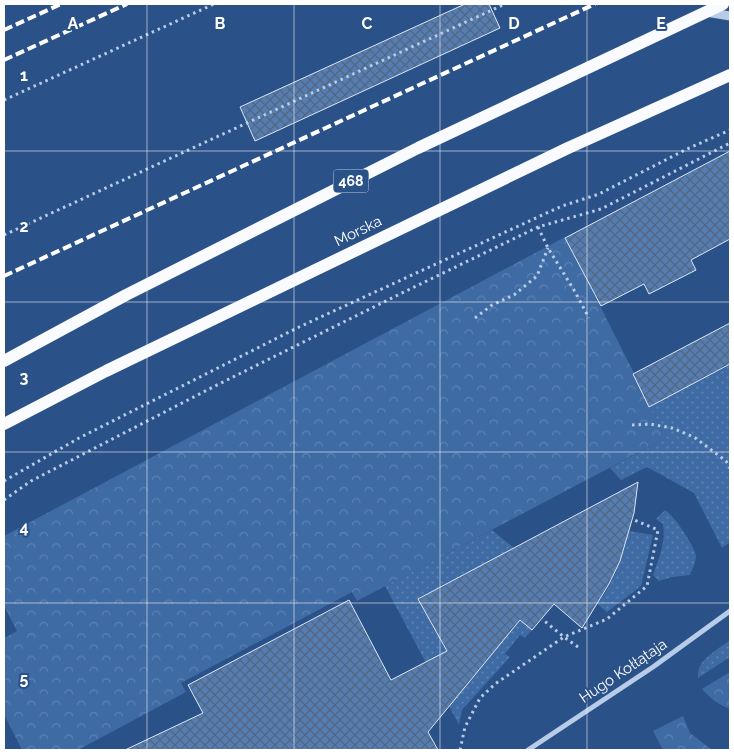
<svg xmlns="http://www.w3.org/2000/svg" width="734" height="754" font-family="Raleway,sans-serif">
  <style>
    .grass { fill: url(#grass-dots) }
    .forest { fill: url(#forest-crowns) }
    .building { fill: url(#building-cross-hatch); stroke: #dbe7f7 }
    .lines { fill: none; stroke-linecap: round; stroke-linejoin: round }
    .path { stroke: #b7cce8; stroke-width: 3; stroke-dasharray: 2.5 4; stroke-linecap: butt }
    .minor { stroke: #b7cce8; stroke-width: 5 }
    .tertiary { stroke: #b7cce8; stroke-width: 9 }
    .primary { stroke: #f9fbfe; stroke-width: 12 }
    .rail { stroke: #fff; stroke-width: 4; stroke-dasharray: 9 4; stroke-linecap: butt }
    .grid { fill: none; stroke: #fff; stroke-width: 1; stroke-opacity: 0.55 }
    .labels { text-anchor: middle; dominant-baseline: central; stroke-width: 4; stroke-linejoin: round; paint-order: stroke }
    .shield { fill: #2a5188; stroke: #bfcbdb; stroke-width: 1 }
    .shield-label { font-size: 14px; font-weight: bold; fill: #fff }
    .street-label { font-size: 15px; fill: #fff; stroke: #2a5188 }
    .grid-label { font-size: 16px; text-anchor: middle; font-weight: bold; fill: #fff; stroke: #2a5188; stroke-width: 4; stroke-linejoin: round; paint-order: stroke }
  </style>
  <defs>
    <pattern id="grass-dots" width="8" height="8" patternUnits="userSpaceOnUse" patternTransform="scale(1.25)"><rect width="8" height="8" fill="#3f6ba4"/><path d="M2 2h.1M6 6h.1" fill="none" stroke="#5c81b2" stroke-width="1.8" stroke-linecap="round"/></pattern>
    <pattern id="forest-crowns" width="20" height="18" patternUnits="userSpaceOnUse" patternTransform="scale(1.25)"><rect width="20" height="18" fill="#3f6ba4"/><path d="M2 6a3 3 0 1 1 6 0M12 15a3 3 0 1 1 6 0" fill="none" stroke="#5c81b2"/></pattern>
    <pattern id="building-cross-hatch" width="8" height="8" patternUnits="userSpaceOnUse" patternTransform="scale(1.25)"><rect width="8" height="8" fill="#567db1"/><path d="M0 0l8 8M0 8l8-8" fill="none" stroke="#526784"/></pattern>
  </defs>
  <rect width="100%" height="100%" fill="#2a5188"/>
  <path class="grass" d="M730 365V542L722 548 694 493 647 467 621 480 610 468 666 438 650 406Z
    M665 510C674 515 695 547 696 556 696 563 692 569 690 575L672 577 659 581 653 575C659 558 666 542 663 524L656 519Z
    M492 530 514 548 419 599 465 686 520 620 532 630 525 638 520 635 505 654 510 657 462 710 459 725 385 586Z
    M629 531 653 535 641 586 607 612 597 604C614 584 622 556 629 531Z
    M730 640V657L698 678C698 674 698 669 700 666 705 656 721 647 730 640Z"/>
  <path class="forest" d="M565 237 634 373 633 374 649 406H650L666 438 357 601 352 592 181 683 186 692 78 750H22L4 714V638L17 631 4 606V536Z
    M730 672V709C719 705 710 698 702 689Z
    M683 716 690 733 712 750H663L653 731Z"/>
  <path class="building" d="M465 4H489L500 28 255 141 240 107Z
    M730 151V239L691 260 696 270 649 294 644 284 601 306 565 238Z
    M730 323V364L649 407 633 374Z
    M638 482 634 513 620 561 609 584 582 628 554 604 532 630 520 620 428 732 438 750H125L203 713 188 685 349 600 391 680 447 651 418 599Z"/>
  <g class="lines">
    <path class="path" d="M4 100 214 4
      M538 227 548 248 574 290 589 318
      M4 235 505 4
      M475 318 492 305 514 295 537 276 548 248
      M632 425 650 424 672 428 694 437 726 461 730 468
      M4 481 79 438 299 327 562 206 599 194 687 149 730 130
      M4 500 31 481 215 386 404 292 538 227 601 209 730 143
      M578 647 564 637 607 619 647 586 658 530 632 519
      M460 750 465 727 480 698 495 684 564 637 542 619"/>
    <path class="minor" d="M528 750 653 667 730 611"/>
    <path class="tertiary" d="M706 12 730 16"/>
    <path class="primary" d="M4 361 126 295 418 148 723 4
      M4 424 106 371 568 148 730 75"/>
    <path class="rail" d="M4 30 61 4
      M4 60 127 4
      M4 276 595 4"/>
  </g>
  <path class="grid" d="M147 4V750M294 4V750M440 4V750M587 4V750M4 151H730M4 302H730M4 452H730M4 603H730"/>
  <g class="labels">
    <rect class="shield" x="333.5" y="169.5" width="35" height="23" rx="4"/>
    <g class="shield-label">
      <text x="351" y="181">468</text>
    </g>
    <g class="street-label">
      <text transform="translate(358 231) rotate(-26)">Morska</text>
      <text transform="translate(623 671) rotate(-34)">Hugo Kołłątaja</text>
    </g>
  </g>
  <g class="grid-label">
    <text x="73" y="29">A</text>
    <text x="220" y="29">B</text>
    <text x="367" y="29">C</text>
    <text x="514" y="29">D</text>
    <text x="661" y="29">E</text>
    <text x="24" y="81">1</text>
    <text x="24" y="232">2</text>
    <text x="24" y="383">3</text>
    <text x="24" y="533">4</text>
    <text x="24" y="684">5</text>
  </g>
  <rect width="734" height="754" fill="none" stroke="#ffffff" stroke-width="10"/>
</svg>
